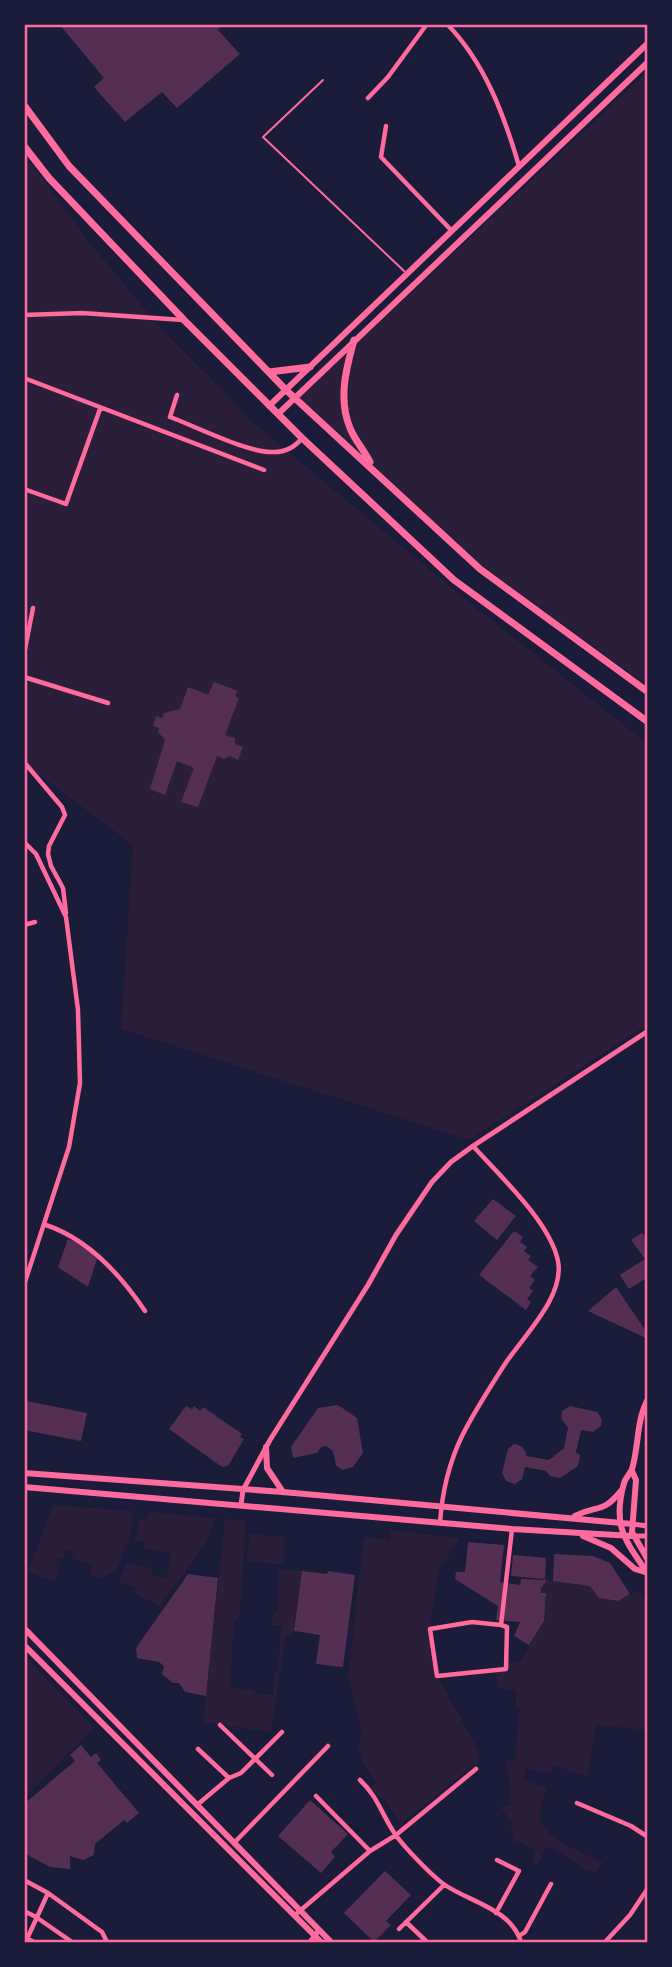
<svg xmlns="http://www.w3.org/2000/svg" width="672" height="1967" font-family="'Alegreya Sans',sans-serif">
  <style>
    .green { fill: #2a1e3b }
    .building { fill: #542f53 }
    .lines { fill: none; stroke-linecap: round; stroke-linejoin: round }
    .service { stroke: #ff6b9d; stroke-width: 2 }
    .minor { stroke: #ff6b9d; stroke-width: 4.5 }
    .tertiary { stroke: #ff6b9d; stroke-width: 5 }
    .secondary { stroke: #ff6b9d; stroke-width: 6 }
    .primary { stroke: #ff6b9d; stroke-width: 7 }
    .neatline { fill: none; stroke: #ff6b9d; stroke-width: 2.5 }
  </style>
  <rect width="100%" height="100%" fill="#1b1b3a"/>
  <path class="green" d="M647 72V685L481 565 299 398Z
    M24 153 90 243 159 326 254 423 476 608 647 743V1025L469 1140 121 1029 133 845 25 764Z
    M53 1505 133 1511 131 1533 116 1571 101 1578 89 1575 92 1565 72 1558 73 1552 67 1550 63 1559 58 1558 56 1565 60 1567 55 1582 28 1572Z
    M150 1512 216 1518 205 1545 160 1606 134 1593 136 1588 118 1582 127 1563 152 1568 151 1575 166 1578 171 1553 144 1549V1542L135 1541 139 1519H147Z
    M225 1519 246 1520 240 1616 234 1621 230 1687 255 1690V1694L273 1695 274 1671H278L281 1626 272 1625 273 1612H278L279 1569 302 1571 294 1631 292 1636 286 1635 271 1732 203 1722Z
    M391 1530 460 1538 439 1570 430 1627 437 1676 479 1751 478 1762 401 1824 385 1801 369 1789 376 1782C365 1767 353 1752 362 1733L348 1676 364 1537 390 1540Z
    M249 1534 285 1537 283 1565 247 1561Z
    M547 1580 590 1586 599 1598 618 1601 640 1590 647 1605V1730L596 1725 588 1776 554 1766 551 1774 526 1768 524 1781 548 1787C544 1797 539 1808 540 1819 544 1839 586 1854 603 1862L596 1873 581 1868V1865L547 1846 537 1865 532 1863 536 1850 512 1839 515 1831 509 1829 513 1824 500 1807 511 1804V1787L505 1760 515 1761 519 1709 516 1708V1690L497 1688 496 1670 506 1669V1663L520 1662 544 1621 546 1594 541 1593V1588Z
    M25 1656 93 1727 99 1722 25 1797Z"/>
  <path class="building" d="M59 24H224L218 30 240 54 177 108 162 92 125 122 94 87 104 78Z
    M214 682 238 691 235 696 239 698 225 735 235 738V744L243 747 238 760 230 756 224 759 217 756 198 807 181 802 194 768 177 761 165 795 150 789 165 740 158 732 159 728 153 726 156 716 162 718 164 713 180 709 188 687 208 695Z
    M493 1199 516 1216 497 1240 474 1221Z
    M514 1231 523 1237 520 1242 527 1247 524 1251 531 1256 528 1260 538 1267 530 1276 535 1280 529 1288 533 1291 527 1299 531 1302 526 1310 479 1275Z
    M642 1233 648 1240V1277L629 1289 620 1275 645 1259 631 1240Z
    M68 1239 90 1248 98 1256 88 1287 58 1267Z
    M616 1287 648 1334V1339L588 1311Z
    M26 1401 87 1413 81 1441 24 1430Z
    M338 1405 357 1418 363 1453 353 1467 342 1470 336 1465 333 1451 326 1446 321 1447 317 1453 293 1458 291 1447 318 1408Z
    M186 1406 192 1409 194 1406 200 1411 203 1407 242 1434 240 1437 244 1439 228 1466 222 1467 169 1429Z
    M570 1406 597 1412 602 1419 601 1426 593 1432 581 1430 576 1452 580 1455 578 1466 560 1478 550 1476 546 1471 525 1467 522 1479 515 1484 506 1481 502 1473 508 1449 514 1444 521 1446 526 1452V1456L549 1460 564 1448 568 1428 561 1418 562 1411Z
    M468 1542 504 1545 500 1582 520 1585 521 1579 547 1580 541 1588V1593H546L544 1621 529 1645 514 1636 520 1622 496 1620 498 1606 455 1579 456 1572H465Z
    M554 1554 593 1556 610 1563 630 1594 618 1601 599 1598 590 1586 553 1581Z
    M513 1555 546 1558 545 1579 511 1576Z
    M302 1571 327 1574 328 1571 355 1575 343 1667 316 1664 320 1635 294 1631Z
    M188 1574 218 1578 206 1696 185 1692 179 1683H173L162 1674 164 1666 159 1662 137 1658 136 1648Z
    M81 1745 91 1757 96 1753 101 1760 97 1763 139 1813 127 1823 124 1820 95 1844 94 1854 92 1856 83 1860 70 1856V1869L50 1867 24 1853V1804L75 1761 70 1755Z
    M310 1800 348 1834 331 1852 335 1857 321 1873 278 1836Z
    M385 1871 411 1895 386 1921 391 1925 374 1942 344 1913Z"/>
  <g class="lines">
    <path class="service" d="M323 80 263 137 404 271"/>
    <path class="minor" d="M447 24C485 63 504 115 519 166
      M368 98 388 77 427 24
      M386 126 381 157 451 230
      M24 315 82 313 183 320
      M24 378 264 470
      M177 395 170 417C195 426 250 454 274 452 285 452 295 447 302 438
      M24 489 66 504 100 409
      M24 654 33 608
      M24 677 108 703
      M24 762 62 807 65 815 49 846 48 854 51 866 63 888 66 913
      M24 842 36 854 66 917 78 1010 80 1083 69 1147 24 1285
      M24 925 35 922
      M46 1225C88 1239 120 1274 145 1311
      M440 1523C442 1493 449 1463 462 1436 474 1412 489 1389 503 1367 521 1338 565 1298 558 1261 550 1222 499 1175 473 1146
      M501 1625 472 1622 430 1629 437 1676 506 1669 507 1627 501 1625 512 1529
      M220 1725 272 1775
      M198 1749 229 1778
      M360 1780C378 1797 382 1815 395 1834 403 1846 433 1877 445 1885 470 1902 511 1909 521 1942
      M316 1796 370 1851
      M577 1803 631 1826 648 1837
      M197 1805 229 1778 241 1773 282 1732
      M234 1843 328 1746
      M24 1880 48 1893 102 1932 107 1942
      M24 1911 36 1917 72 1942
      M496 1913 519 1871 497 1860
      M295 1915 370 1851 396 1835 476 1769
      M406 1922 427 1942
      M399 1929 444 1885
      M519 1936 525 1932 551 1884
      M24 1937 34 1942
      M27 1939 48 1893
      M605 1942 630 1915 648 1888"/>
    <path class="tertiary" d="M241 1505 243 1490 270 1440 368 1285 396 1235 432 1182 451 1162 473 1146 648 1031
      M632 1524 648 1526
      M633 1536H648
      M310 1942 319 1930"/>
    <path class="secondary" d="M269 406 648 43
      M278 414 648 62
      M648 1399C636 1421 639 1446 632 1469 630 1474 626 1477 624 1483 612 1526 625 1540 648 1574
      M266 1447 267 1468 283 1492
      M632 1471 636 1480 632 1532 648 1560
      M24 1473 283 1492 632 1524
      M24 1487 512 1529 633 1536
      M575 1516C598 1504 601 1515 621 1491
      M583 1536 611 1548 635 1569 645 1572
      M24 1628 331 1942
      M24 1645 321 1942"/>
    <path class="primary" d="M24 105 69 166 286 390 480 569 648 692
      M24 146 49 178 184 320 302 438 454 580 648 722
      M354 340C346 369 338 399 350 428 354 439 364 450 370 462
      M269 372 310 367"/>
  </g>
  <rect width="672" height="1967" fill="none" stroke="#1b1b3a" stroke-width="52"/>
  <rect x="26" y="26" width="620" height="1915" class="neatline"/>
</svg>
